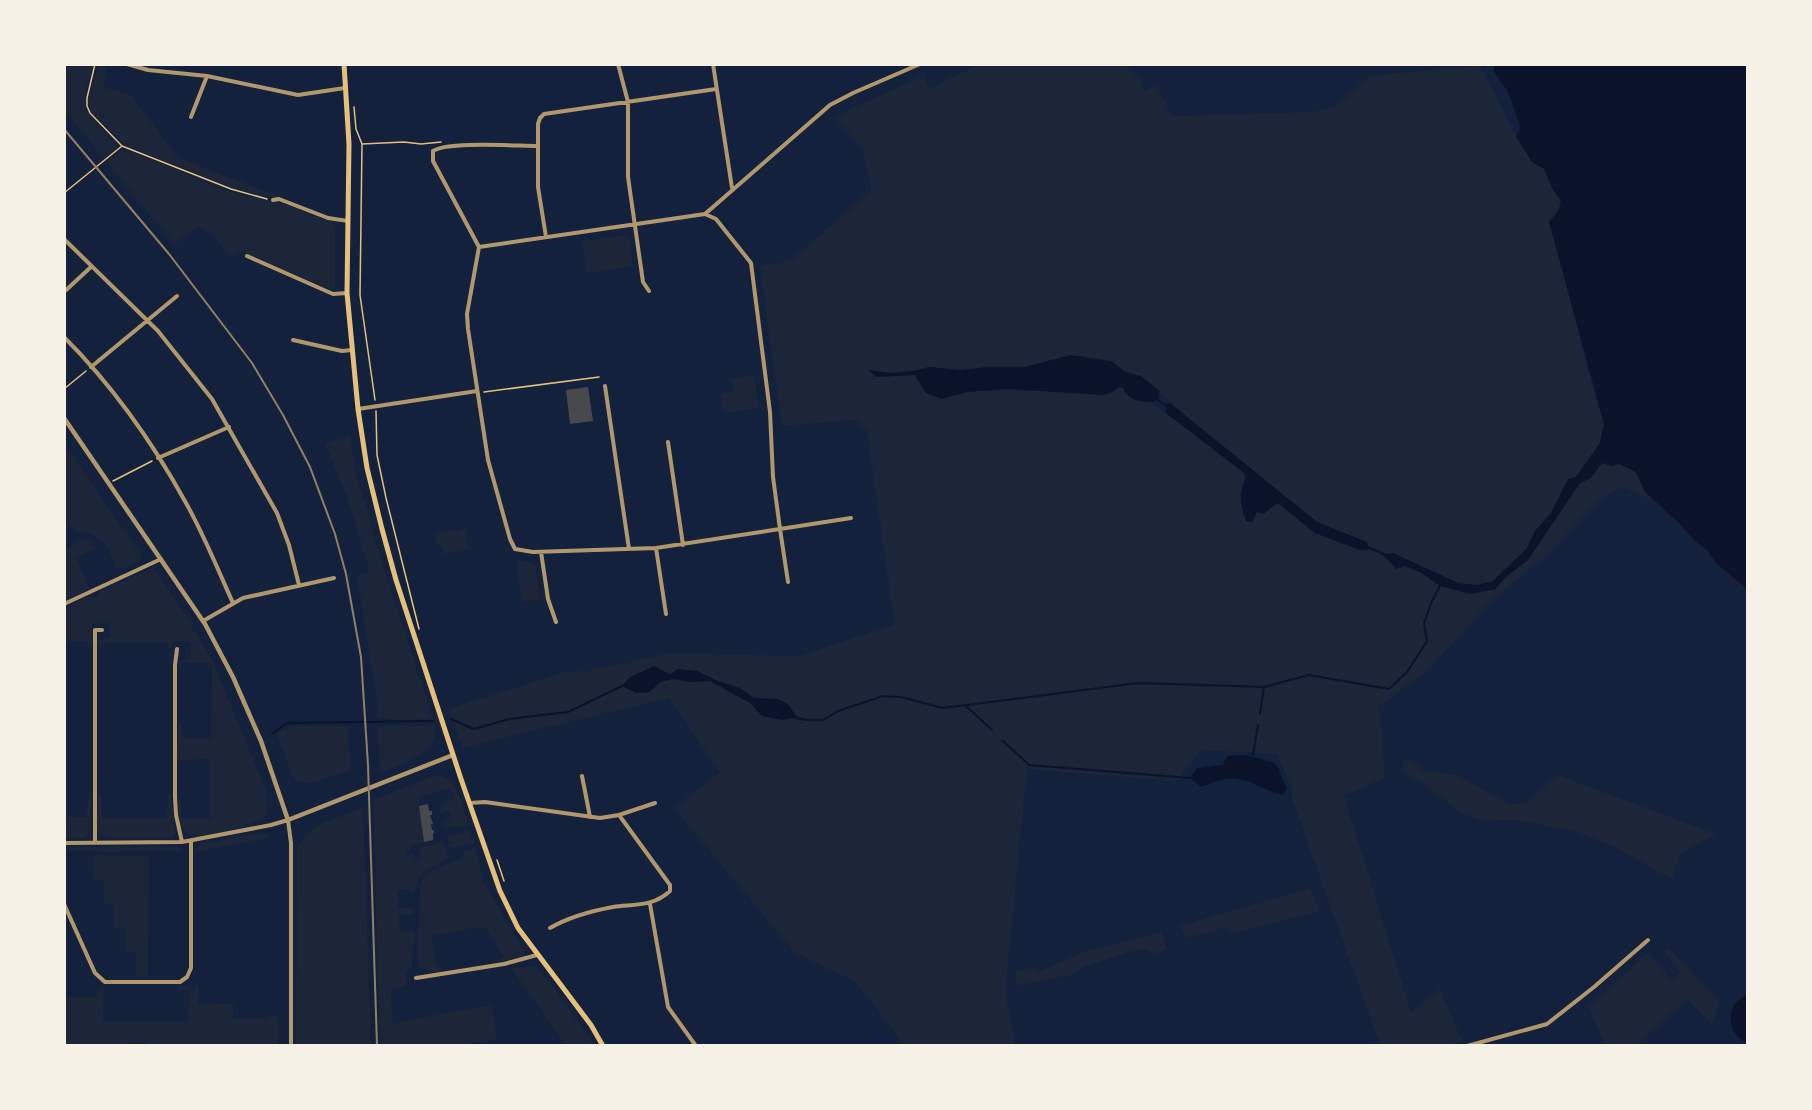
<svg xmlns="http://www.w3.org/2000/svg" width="1812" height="1110" font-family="Mulish,sans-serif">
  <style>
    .green { fill: #1d2539; fill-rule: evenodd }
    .water { fill: #0b132b }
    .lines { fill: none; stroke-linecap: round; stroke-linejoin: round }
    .stream { stroke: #0b132b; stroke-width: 2 }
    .building { fill: #48494c }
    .path { stroke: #e5c07b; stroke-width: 1.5 }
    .minor { stroke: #b1986c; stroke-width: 4 }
    .tertiary { stroke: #b1986c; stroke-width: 4.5 }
    .secondary { stroke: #e5c07b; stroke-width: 5 }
    .rail { stroke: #918062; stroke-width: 2 }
  </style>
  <rect width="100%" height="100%" fill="#14213d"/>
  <path class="green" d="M64 65H93C90 79 81 98 87 112L117 146 104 159 65 111Z
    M99 65H108L103 87 131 95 178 158 276 195 275 198 233 188 125 145 91 111 88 99Z
    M978 65H1126L1140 79 1144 90 1157 86 1172 116 1311 112 1336 106 1370 76 1480 65 1516 136 1532 162 1544 169 1553 190 1561 200 1559 209 1565 277 1588 372 1604 424 1600 443 1576 477 1568 479 1551 513 1535 531 1527 548 1493 581 1477 585 1458 583 1393 553 1386 554 1317 522 1193 423 1154 386 1141 376 1122 370 1111 361 1070 355 1025 367H987L961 370 929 367 914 371 890 373 880 372 876 377 915 375 923 389 946 397 967 392 1006 389 1103 395 1121 387 1148 403H1151L1209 445 1244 473 1246 477C1238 495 1240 502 1247 521L1257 512 1261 513 1279 504 1315 533 1360 550C1377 547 1386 556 1396 569L1405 566 1422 573 1440 586 1471 594 1495 589 1507 576 1528 560 1580 483 1591 478 1602 463C1613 463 1630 464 1637 474 1645 486 1643 490 1655 501L1626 489 1613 491 1601 499 1545 557 1491 601 1428 670 1379 706 1385 778 1344 796 1411 1013 1440 989 1462 1041 1447 1045H1364L1379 1042 1292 799V789L1277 754 1202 750 1176 781 1027 769 1005 991 1015 1045H904L856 982 794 952 674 808 720 772 669 698 463 748 449 709 565 672 584 671 671 653 798 656 895 625 867 431 855 420 782 426 760 266 791 260 871 191 863 150 836 119 855 107 923 76 925 77 928 86 932 87ZM693 673 736 691 782 720 762 716 750 703 710 681 690 682 673 679 661 682Z
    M121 151 133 152 230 192 284 204 332 223 335 228V288L332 290 244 252 237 253 231 258 214 235 199 227 174 244 106 162Z
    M624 235 629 239 633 266 587 273 582 241Z
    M755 375 758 408 724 413 721 394 733 392 731 379Z
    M350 436 358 485 367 508 378 551 432 717C414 722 396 720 378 718L377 700 357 575 368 572V565L345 491 325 444Z
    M64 444 142 556 141 561 123 569 115 565 105 543 92 534 77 532 66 521H65Z
    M466 529 469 550 444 554 441 545H437L435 534 456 530 459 534 458 530Z
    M85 539 91 541 94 549 76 557 89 589 65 600V549Z
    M518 561H528L535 567 540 599 522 602 517 569Z
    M153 568 192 624 191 629 196 632 213 662 265 788 268 797 266 817C248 824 211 838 192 835 185 834 181 827 180 822 178 814 177 804 179 799H181V818H211V759L177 760 178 724 182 722V738H211L212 663 182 662V669L178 667 181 660 191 659 190 641 173 642 171 648H168V642H103L102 647H99L100 640 110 637V623L92 624V645L88 648V641H65V608L91 595 97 598 100 591Z
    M434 723C440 755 402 764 380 772L378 726H421Z
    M295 726H351L348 731 350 771 311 783 294 781 277 736 284 729Z
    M1403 759 1412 761 1424 771 1457 775 1509 804 1526 803 1557 775 1716 834 1679 854 1672 879 1613 846 1575 831 1515 820 1484 821 1463 814 1423 783 1403 772Z
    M434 776C458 773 462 808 468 825L464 827H443V823L451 816 449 810 441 814 440 810 446 802 454 798 450 788 419 797 424 842 411 845 410 850 406 851V854L409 856 413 854 415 859 421 858 420 848 443 842 448 858 422 873 414 892 411 893 410 889 397 890 398 908H409L414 910V914L399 915 400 931 414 932 412 968 408 970 406 974 407 985 391 989 392 1023 492 1005 497 1039 460 1045H380L373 800Z
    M98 795H101L102 818H167L168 795H171L175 834 171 838H162L101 837 97 829Z
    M88 796 91 798 90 833 84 838H65V817H87Z
    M363 807 371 1045H296L297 846 316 826Z
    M470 831 484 884 524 951 525 955 500 962 499 959 504 957 485 927 432 936 436 964 442 968 441 972H434L420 967 418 961 420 887C425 868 446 865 462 859L464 851 473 849 472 844 450 849 448 845 452 843V841L448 842 447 836Z
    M269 833 266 838 195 852 198 846 203 843 246 835Z
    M65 847H179L185 851H65Z
    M93 855 149 856 148 976H136V952H125V928H115V904H104V880L93 879Z
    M1310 888 1320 911 1233 933 1227 928 1185 938 1180 926Z
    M1162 932 1167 948 1154 954 1147 949 1129 952 1083 967 1069 976 1015 986 1016 971 1036 967 1038 972 1086 951Z
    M1669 949 1719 1002 1712 1025 1687 999 1637 1045H1605L1588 1007 1648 953 1673 981 1681 973 1664 952Z
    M536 966 555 989 594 1045H565L511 968Z
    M196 983H198V1003L233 1004V1018L268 1019V1016L278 1017V1045L147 1046 146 1041H128V1045H65V997H94L104 985 103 1021 188 1022 189 990H177L178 986H189L191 990H194Z"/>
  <path class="water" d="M1494 65H1747V589L1716 563 1707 550 1696 542 1679 523 1645 492 1636 472 1619 464 1611 466 1602 463 1591 478 1580 483 1528 560 1507 576 1495 589 1471 594 1440 586 1422 573 1405 566 1396 569C1386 556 1377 547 1360 550L1315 533 1279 504H1275L1264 514 1257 512 1252 522 1246 521C1240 502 1238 496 1246 477L1244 473 1166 413 1167 404 1170 403 1317 522 1367 542 1368 546 1386 554 1393 553 1458 583 1477 585 1493 581 1527 548 1535 531 1551 513 1568 479 1576 477 1600 443 1604 424 1549 222 1559 209 1561 200 1553 190 1544 169 1532 162 1516 136 1521 128 1507 90 1494 72Z
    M1070 355 1111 361 1125 372 1141 376 1159 391 1158 400C1148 404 1133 402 1126 393 1120 386 1128 390 1119 387L1111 393 1103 395 1006 389 967 392 942 399 926 393 915 375 876 377 868 370 890 373 914 371 929 367 961 370 987 367H1025Z
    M654 666 670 674 678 669 697 671 718 681 740 688 754 698 778 699 789 705 797 717 782 720 762 716 750 703 710 681 690 682 673 679 661 682 649 692 636 693 622 686 630 677Z
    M1246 755 1273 762 1278 768 1287 789 1283 795C1267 792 1253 781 1238 779 1226 777 1212 783 1201 787L1190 778 1197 768 1223 765 1227 756Z
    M1747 995H1748L1747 1043C1725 1033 1725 1004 1747 995Z"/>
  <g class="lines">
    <path class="stream" d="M1158 400 1168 407
      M965 705 992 730
      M1260 714 1264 687
      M792 717 806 720H823L838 711 883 696 901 697 943 708 1138 683 1264 687 1309 675 1389 689 1407 672 1427 641 1424 623 1432 601 1441 584
      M451 719 474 729 509 719 568 712 624 685
      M272 734 287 723 433 721
      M1002 740 1029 765 1190 778
      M1253 755 1258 725"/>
  </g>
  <path class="building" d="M588 387 593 421 570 424 566 390Z
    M428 804 429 811H432V815H430L433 824H431L432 830H434V833H433V840L424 842 419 806Z"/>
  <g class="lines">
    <path class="path" d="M95 64 87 98V106L90 113 122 146 231 189 267 199
      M354 107 356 129 362 144 360 295 375 400
      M362 144 404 142 421 144 441 142
      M64 193 122 146
      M64 389 86 371
      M484 392 599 377
      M376 411 377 455 386 498 419 629
      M113 481 152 461
      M497 860 504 881"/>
    <path class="minor" d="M127 64 148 70 207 76 298 95 345 88
      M618 64 628 102V177L643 282 649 291
      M713 64 732 188
      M191 117 207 76
      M273 200 279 199 328 218 348 221
      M705 214 716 219 751 263 770 412 773 477 780 529 656 548 533 552 515 549 510 539 488 460 468 329 467 314 479 247Z
      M705 214 830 105 853 93 920 64
      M546 237 538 187V124L540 118 544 114 716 89
      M64 239 158 331 212 399 277 513 289 545 299 585
      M479 247 433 161V151C447 141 517 146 538 146
      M247 256 333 294 347 293
      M64 292 92 266
      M64 337C113 386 153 443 186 503 204 535 218 570 233 603
      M293 340 342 351 352 350
      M91 367 177 296
      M605 386 629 549
      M358 409 477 391
      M668 442 683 545
      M158 458 229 427
      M656 548 666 614
      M541 552 548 599 556 622
      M788 582 780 529 851 518
      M64 604 161 559
      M203 621 243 598 334 578
      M177 649 175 665V797L176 815 182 842
      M582 776 590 817
      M470 803 485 802 600 818 619 815 655 803
      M64 843 182 842 271 825 288 820 291 843V1046
      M95 843V630H102
      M64 904 95 973 105 982H180L187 977 191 968V841
      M650 904 668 1007 696 1046
      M550 928C569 917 591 911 613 907 634 904 653 907 670 891V885L619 815
      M416 978 504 964 537 955
      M1467 1046 1547 1024 1594 987 1648 940"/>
    <path class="tertiary" d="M64 418 205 624 233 677 261 741 288 820 453 755"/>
    <path class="secondary" d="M344 64 349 144 347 293 358 409 367 468 382 529 396 580 461 779 500 891 518 928 591 1025 603 1046"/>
    <path class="rail" d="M64 129 169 254 252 363 283 415 310 467 335 534 346 574 361 657 368 765 377 1046"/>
  </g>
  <rect width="1812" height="1110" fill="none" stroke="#f6f1e7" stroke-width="132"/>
</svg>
